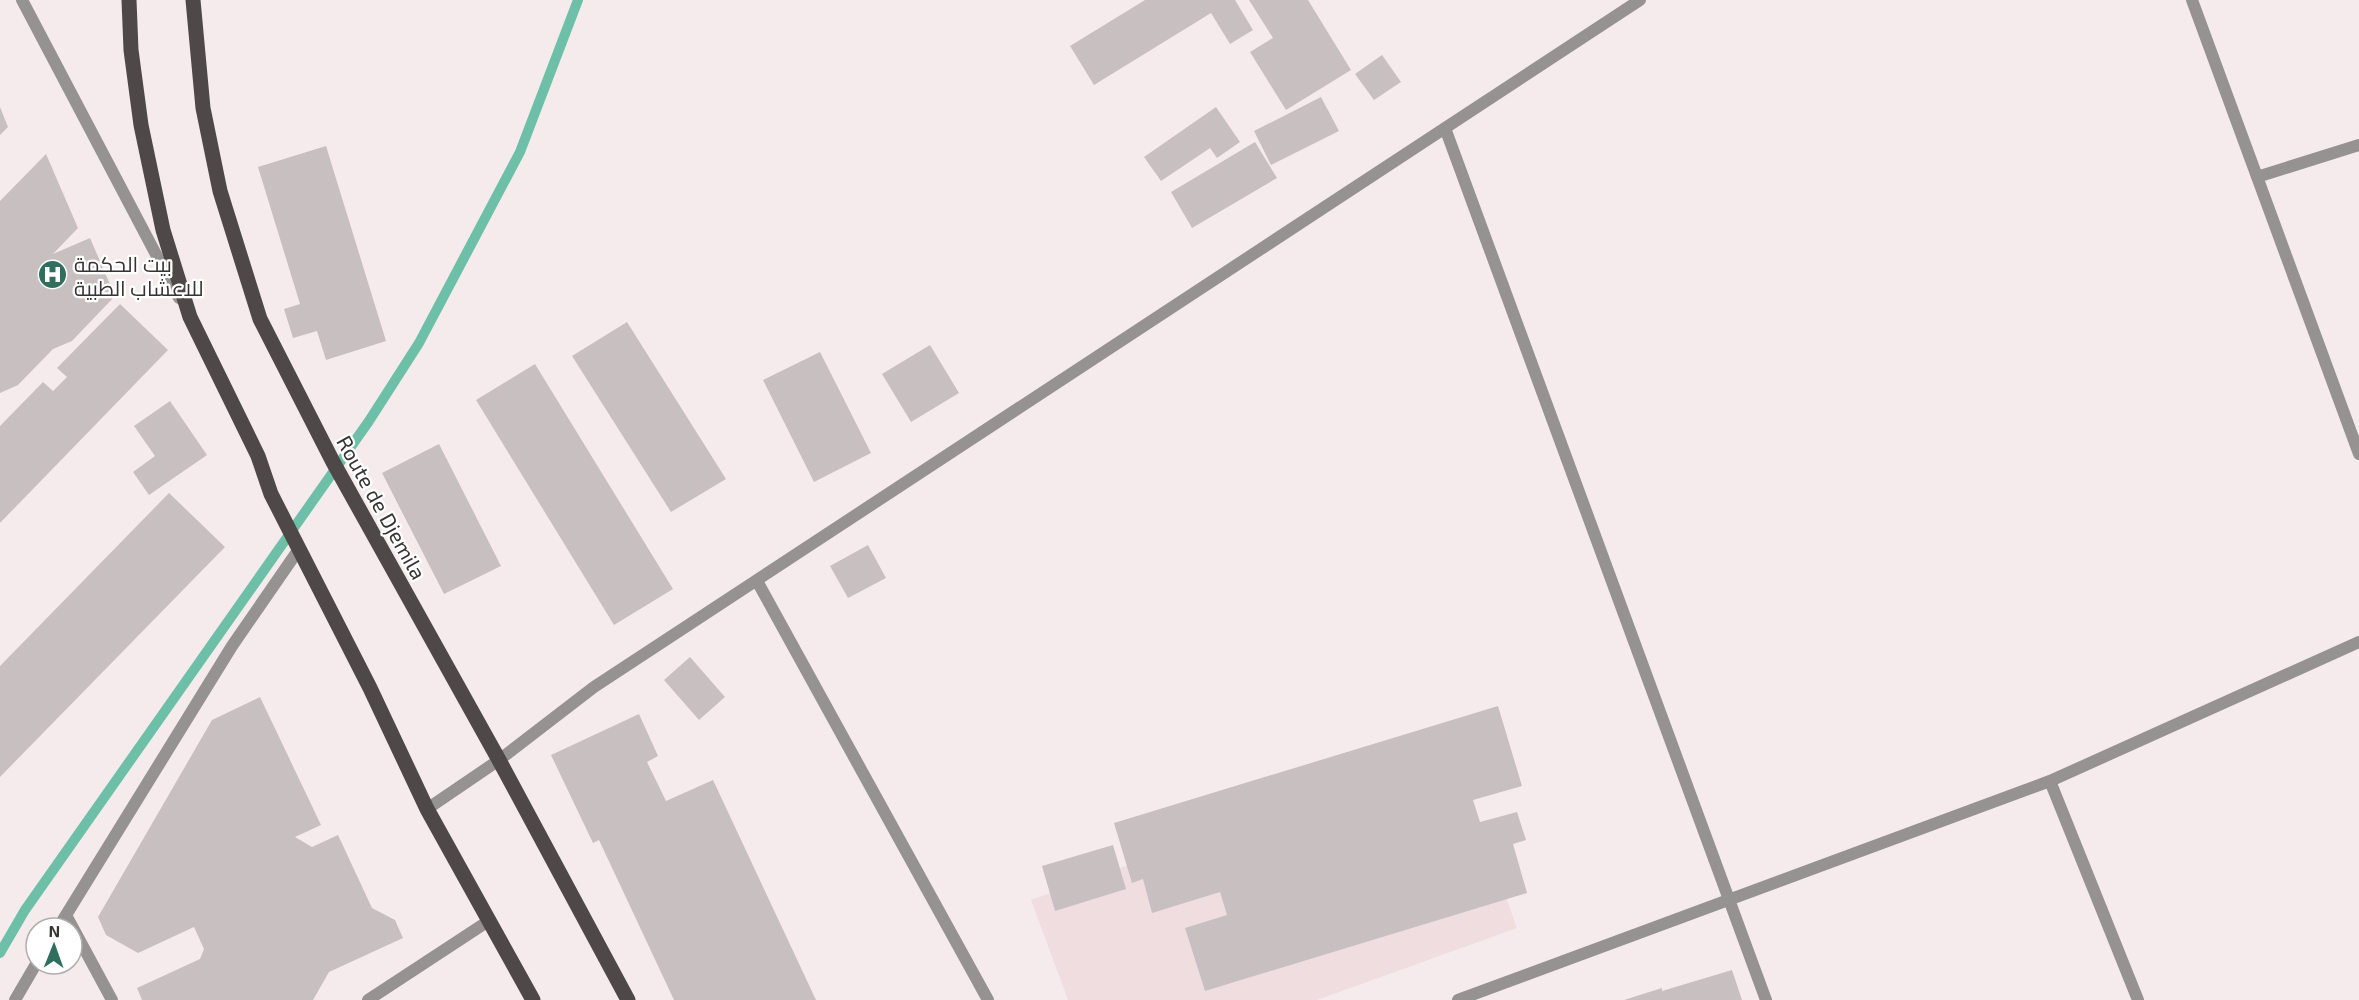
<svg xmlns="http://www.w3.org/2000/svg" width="2359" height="1000" font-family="'Exo 2',Cairo,sans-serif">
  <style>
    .built { fill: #f0dde0 }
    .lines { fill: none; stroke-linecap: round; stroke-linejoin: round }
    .stream { stroke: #6dc0a7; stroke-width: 10 }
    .building { fill: #c8bfc1 }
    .minor { stroke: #969292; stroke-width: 12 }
    .primary { stroke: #4f4849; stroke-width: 15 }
    .labels { text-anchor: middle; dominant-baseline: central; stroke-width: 4.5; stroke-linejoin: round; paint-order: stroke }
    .poi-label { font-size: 21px; fill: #363333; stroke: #fff; text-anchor: start }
    .street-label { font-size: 21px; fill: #363333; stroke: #fff }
  </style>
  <rect width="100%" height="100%" fill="#f5ebed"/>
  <path class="built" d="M1452 748 1517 928 1317 1000H1068L1031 900Z"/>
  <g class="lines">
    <path class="stream" d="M0 953 25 910 369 421 419 343 520 152 578 0"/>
  </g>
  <path class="building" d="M1145 0H1235L1253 30 1230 44 1211 13 1094 85 1070 46Z
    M1249 0H1308L1351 70 1286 110 1250 52 1273 38Z
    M1382 55 1401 82 1374 100 1355 74Z
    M1321 97 1339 131 1271 165 1254 131Z
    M0 107 8 127 0 135Z
    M1216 107 1240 142 1217 158 1210 148 1161 181 1144 157Z
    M1255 142 1277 178 1192 228 1171 192Z
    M326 146 386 341 326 360 317 331 293 338 284 309 300 304 258 167Z
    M46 154 78 228 53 254 90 238 115 296 72 341 53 349 18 385 0 393V201Z
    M120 304 168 350 0 523V426L43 382 53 391 67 377 57 368Z
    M627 322 726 479 671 512 572 356Z
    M930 345 959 393 911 422 882 374Z
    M820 352 871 453 814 482 763 380Z
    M535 364 673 589 614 625 476 400Z
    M170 401 207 455 149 495 133 472 155 456 134 426Z
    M439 444 501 566 444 594 382 473Z
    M169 493 225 547 0 777V666Z
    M868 545 886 578 848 598 830 566Z
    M690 657 725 697 699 720 664 680Z
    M260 697 321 825 295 837 312 847 338 835 372 908 395 920 403 938 329 972 313 1000H142L137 988 200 959 204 949 194 927 138 953 106 935 98 917 212 720Z
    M1498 706 1522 786 1473 800 1480 822 1517 812 1526 840 1513 844 1527 893 1205 991 1185 928 1227 915 1220 892 1152 913 1143 879 1132 883 1114 823Z
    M639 714 658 756 647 762 666 801 713 780 816 1000H674L599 840 593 843 551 755Z
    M1113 845 1126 889 1055 911 1042 866Z
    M1732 970 1742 1000H1624L1662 988V991Z"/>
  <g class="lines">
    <path class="minor" d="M22 0 179 298
      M2192 0 2359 454
      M1445 128 1766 1000
      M2257 177 2359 145
      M757 581 988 1000
      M2050 781 2138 1000
      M427 809 499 760 594 687 1640 0
      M66 915 112 1000
      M58 928 232 646 299 549
      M15 1000 36 964
      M368 1000 490 920
      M1458 1000 2050 781 2359 642"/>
    <path class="primary" d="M129 0 131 50 141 125 163 230 190 317 258 456 271 494 370 688 427 809 533 1000
      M193 0 203 108 220 191 260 319 333 462 499 760 628 1000"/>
  </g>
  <defs>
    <symbol id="hospital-disc" viewBox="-11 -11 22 22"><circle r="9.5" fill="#306f5d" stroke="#fff"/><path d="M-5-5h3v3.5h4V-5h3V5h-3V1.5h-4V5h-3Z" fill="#fff"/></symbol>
  </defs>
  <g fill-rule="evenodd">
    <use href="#hospital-disc" x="36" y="258" width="33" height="33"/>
  </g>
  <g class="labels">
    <g class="poi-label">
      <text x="74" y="263">بيت الحكمة<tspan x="74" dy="24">للاعشاب الطبية</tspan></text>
    </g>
    <g class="street-label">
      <text transform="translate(382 507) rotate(61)">Route de Djemila</text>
    </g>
  </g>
  <g transform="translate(54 946) rotate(1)"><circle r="28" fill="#ffffff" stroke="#afadad" stroke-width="1.5"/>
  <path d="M0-4.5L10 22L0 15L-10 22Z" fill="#306f5d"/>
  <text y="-9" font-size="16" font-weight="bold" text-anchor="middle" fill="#363333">N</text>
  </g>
</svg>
